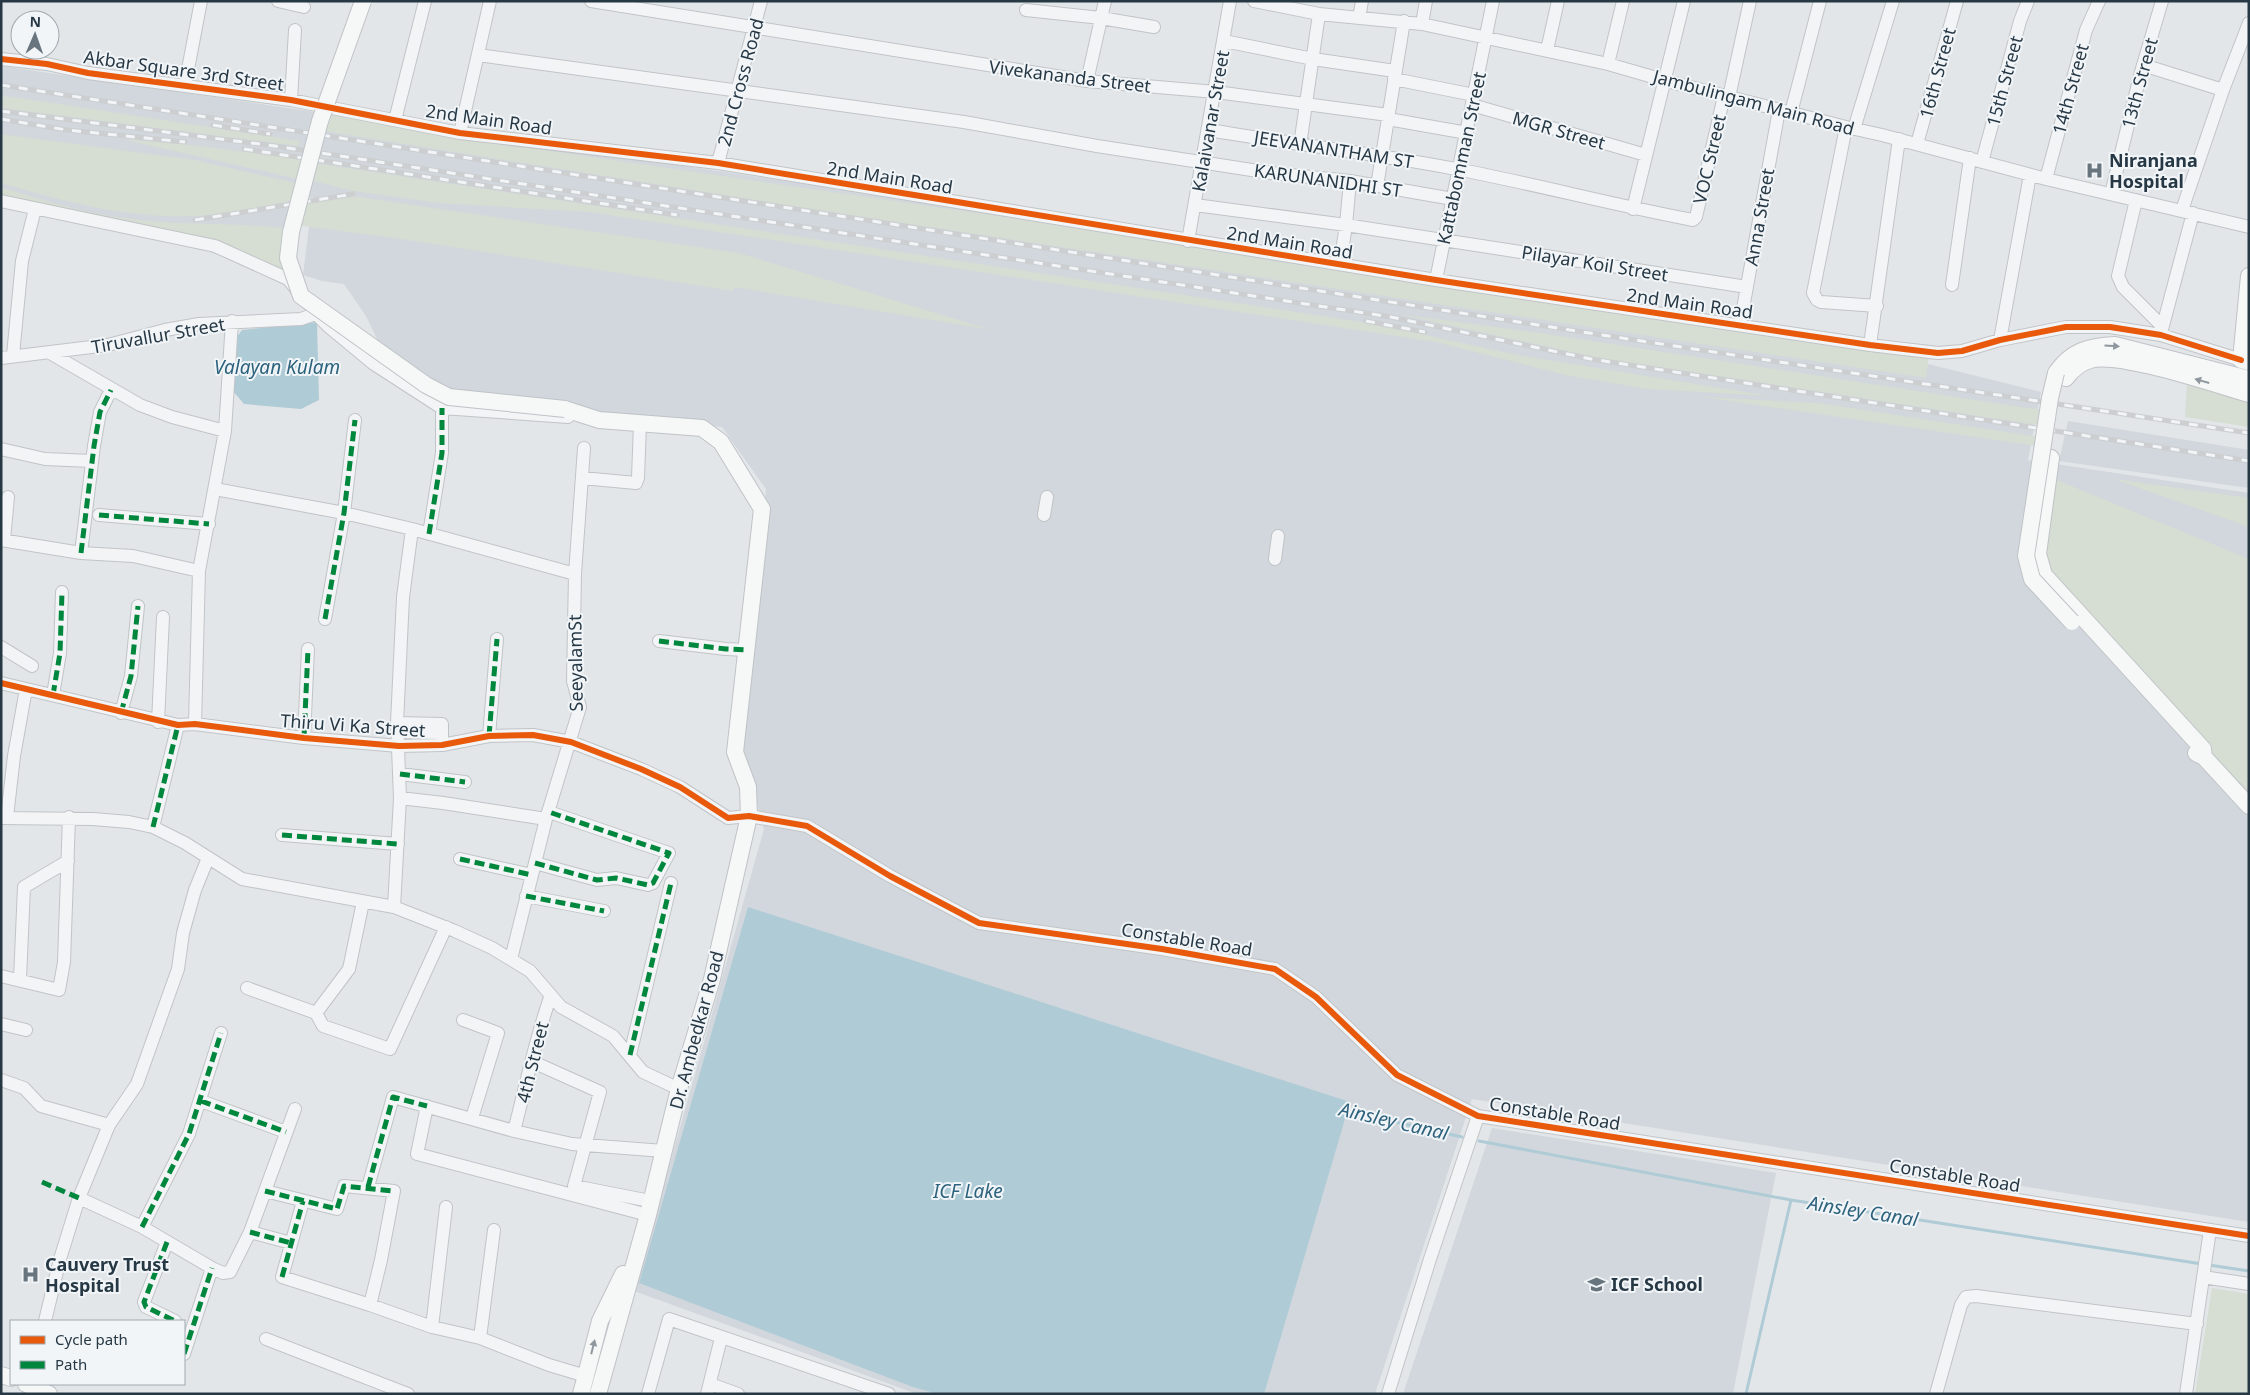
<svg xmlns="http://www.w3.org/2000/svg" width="2250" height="1395" font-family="'Noto Sans',sans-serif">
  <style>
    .built { fill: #d1d7dc }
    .green { fill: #d6ddd3 }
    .water { fill: #afcbd6 }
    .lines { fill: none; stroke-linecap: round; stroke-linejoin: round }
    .stream { stroke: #afcbd6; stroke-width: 3 }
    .minor-casing { stroke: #c1c4c7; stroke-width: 14 }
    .major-casing { stroke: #bfc3c7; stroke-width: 18 }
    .minor { stroke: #f3f4f5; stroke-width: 12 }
    .major { stroke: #f6f7f7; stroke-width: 16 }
    .rail-casing { stroke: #ccced0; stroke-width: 5 }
    .rail { stroke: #f1f5f8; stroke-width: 3; stroke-dasharray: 9; stroke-linecap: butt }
    .major-bridge-casing { stroke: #bfc3c7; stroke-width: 18; stroke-linecap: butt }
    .major-bridge { stroke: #f6f7f7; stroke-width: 16 }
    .quiet { stroke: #00873e; stroke-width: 5; stroke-dasharray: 10 5; stroke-linecap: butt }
    .cycleway-casing { stroke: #f1f5f8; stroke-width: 9 }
    .cycleway { stroke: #e8590c; stroke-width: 6 }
    .oneway { fill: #8e989e }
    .labels { text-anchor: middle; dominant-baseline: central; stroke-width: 4; stroke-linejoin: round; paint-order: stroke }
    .street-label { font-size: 18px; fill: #273845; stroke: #f1f5f8 }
    .poi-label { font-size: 18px; font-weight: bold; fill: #273845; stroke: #f1f5f8; text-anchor: start }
    .water-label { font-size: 19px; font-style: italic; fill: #2d627d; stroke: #f1f5f8 }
  </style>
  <rect width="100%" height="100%" fill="#e3e6e9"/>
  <path class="built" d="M1 66 1168 237 1407 287 1928 364 2041 392 2028 460 2249 493V1222L1472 1099 1375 1394H917L634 1291 764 829 742 748 766 489 722 427 448 402 378 341 366 316 344 284 322 281 303 275 310 219 316 198 296 196 284 261 1 196Z
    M2068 421 2249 450V488L2059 461Z
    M1492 1128 1776 1173 1733 1394H1403Z"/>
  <path class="green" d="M1 96 20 98 300 141 298 146 1 108Z
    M327 110 461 138 1074 227 1273 261 1929 356 1926 378 830 212 323 131Z
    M1 134 195 160 296 183 293 201C261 206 227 215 195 216 128 219 65 202 1 183Z
    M121 139 192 145 302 159 298 179Z
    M314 163 1375 324 1518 355 1770 396 1647 389 1565 375 1435 342 589 212 438 203 353 191 310 180Z
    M1 187C41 200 82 212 124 218 176 226 231 222 284 228L280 253 286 273 215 245 1 199Z
    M353 196 739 253 992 330 734 287 733 291 408 240 296 225 302 204Z
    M1398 314 1541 333 2041 410 2038 425 1599 358Z
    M2187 385 2249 400V427L2185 417Z
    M1702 397 1819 403 2039 437 2038 446Z
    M2052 478 2249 559V793L2048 573 2044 557Z
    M2114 479 2249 498V527Z
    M2212 1288 2249 1294V1394H2195Z"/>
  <path class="water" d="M317 322 319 400 301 409 244 404 232 390 236 338 242 330Z
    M748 907 1350 1102 1264 1394H938L913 1387 639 1283Z"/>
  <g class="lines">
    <path class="stream" d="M1343 1110 1462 1137
      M1479 1141 1791 1200 2202 1264
      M2209 1265 2249 1271
      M1746 1394 1791 1200"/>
    <defs>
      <path id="minor" d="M278 1 304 7
        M591 1 1087 81 1216 92 1388 115
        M1254 1 1319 14 1422 24 1608 64 1667 81 1846 127 1882 135 2046 179 2249 227
        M1026 10 1101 18 1154 27
        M1359 18 1362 1
        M1422 24 1426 1
        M1224 41 1313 59 1395 71
        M1547 50 1558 1
        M478 55 964 122 1097 146 1271 173 1350 181 1453 199
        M1 59 47 64 88 73 291 100 460 133 718 163 1436 280 1870 345 1938 353 1962 351 2000 340 2066 327H2110L2161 335 2241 360
        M1608 64 1623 1
        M2143 65 2223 90
        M1394 79 1474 95
        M1087 81 1105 1
        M185 85 201 1
        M1729 97 1750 1
        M291 100 295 30
        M1472 105 1646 155
        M1791 113 1820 1
        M1388 119 1467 133
        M395 120 425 1
        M1846 127 1813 293 1817 300 1821 302 1877 306
        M1854 129 1893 1
        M1209 130C1291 144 1374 153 1456 169 1535 184 1613 205 1693 220L1696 217 1724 96
        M460 133 490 1
        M1917 144 1957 1
        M1300 145 1319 14
        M1982 162 2020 21 2028 1
        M718 163 761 1
        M2046 179 2086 30 2099 1
        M1377 186 1404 21
        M2111 194 2141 72 2162 1
        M2136 200 2118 276 2123 287 2162 326
        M1 201 215 246 288 279 297 290
        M1195 205 1346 225 1747 287
        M1633 209 1684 1
        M2182 210 2223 90 2249 23
        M1188 241 1230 1
        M1340 264 1346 225 1350 181
        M1436 280 1493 1
        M1952 285 1970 158
        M312 310 328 326 374 364 442 408 568 417
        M1740 325 1779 110
        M2161 333 2193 213
        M2000 340 2030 175
        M1870 345 1899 139
        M50 353 140 405 172 417 225 431
        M13 355 22 261 35 209
        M1 358 108 345 165 330 199 324 301 319 315 314
        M1 449 45 459 92 461
        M582 478 636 483 638 478 640 423
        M215 489 344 513 412 529 575 574
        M99 515 209 524
        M1044 515 1047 497
        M429 534 442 453V408
        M1 540 81 553 133 556 199 571
        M4 540 8 497
        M81 553 94 446 100 412 111 390
        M1275 559 1278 536
        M325 619 344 513 355 420
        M659 641 726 649 747 650
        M1 647 32 666
        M1 683 178 725 195 724 304 738 399 746 442 745 489 736 533 735 571 742 641 769 680 787 728 818 749 816 807 826 890 876 979 923 1162 949 1275 969 1316 997 1397 1075 1478 1116 2249 1236
        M53 695 60 653 62 592
        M121 713 131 676 138 606
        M158 722 163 617
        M397 723 442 724V745
        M195 724 199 571 225 431 232 321
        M398 732 442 733
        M489 736 497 639
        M304 738 308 649
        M400 774 465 782
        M400 798 443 803 546 819
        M7 817 14 756 26 689
        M1 818 93 819 129 822 153 827 185 843 242 879 394 907 455 931 492 948 530 971 561 1007 613 1036 643 1072 679 1089
        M153 827 178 725
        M282 835 398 844
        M460 859 532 875
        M535 863 597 880 616 878 648 885 653 883 669 853 549 812
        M526 896 604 911
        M394 907 400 798 397 723 403 597 412 529
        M511 959 546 819 580 707 573 681 575 574 584 448
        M1 976 59 990 64 962 69 817
        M20 979 24 887 68 861
        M247 988 316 1013 349 969 363 902
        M316 1013 323 1026 390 1049 446 927
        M463 1020 498 1033 472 1118
        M1 1024 26 1030
        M630 1055 671 883
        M533 1062 600 1092 574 1186 650 1201
        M1 1080 24 1088 41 1106 109 1125
        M201 1101 286 1132
        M427 1106 417 1154 648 1215
        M514 1131C526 1085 535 1039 551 995
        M368 1187 393 1097 514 1131 572 1144 664 1151
        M265 1191 337 1209 344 1186 394 1191 381 1260 370 1305 432 1327 480 1338 549 1365 586 1376
        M79 1198 142 1227 212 1268 223 1273 230 1272 250 1232 295 1109
        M303 1201 282 1277 370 1305
        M142 1227 189 1134 221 1033
        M250 1232 291 1243
        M167 1242 144 1302 146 1307 175 1321
        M2203 1277 2249 1284
        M45 1321 60 1259 79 1198 109 1125 137 1084 178 969 183 933 195 890 208 858
        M432 1327 446 1207
        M480 1338 494 1230
        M266 1339 408 1394
        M184 1354 212 1268
        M710 1384 738 1394
        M648 1394 669 1319 889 1394
        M707 1394 721 1338
        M1388 1394 1430 1259 1478 1116
        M1936 1394 1961 1305 1966 1297 1976 1296 2197 1324
        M2186 1394 2210 1230"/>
      <path id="major" d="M2249 276 2241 360 2249 362
        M2056 373C2071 351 2089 346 2115 345L2249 379
        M2066 378C2072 370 2080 363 2090 360 2118 351 2217 385 2249 394
        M565 409 599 420 702 428 721 442 762 509 735 752 748 787 749 816 712 979 679 1089 648 1215 598 1394
        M2051 458 2038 554 2044 575 2203 749 2204 757
        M2196 753 2204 757 2249 806
        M1 1375 11 1378
        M26 1384 49 1394
        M581 1394 600 1321 623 1274"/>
    </defs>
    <use href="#minor" class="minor-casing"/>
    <use href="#major" class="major-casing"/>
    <use href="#minor" class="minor"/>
    <use href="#major" class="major"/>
    <defs>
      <path id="rail" d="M1 85 1602 335 2249 433
        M1 111 275 146 1332 308 1391 317 1591 359 2249 461
        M1 119 67 130 185 142
        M213 125 270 134
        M244 149 677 215
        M195 220 353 194
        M1366 321 1425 332"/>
    </defs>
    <use href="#rail" class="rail-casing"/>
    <use href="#rail" class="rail"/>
    <defs>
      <path id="major-bridge" d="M363 1 320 121 291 232 288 258 301 296 426 385 449 397 565 409
        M2056 373 2050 398 2026 556 2032 579 2072 622"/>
    </defs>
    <use href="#major-bridge" class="major-bridge-casing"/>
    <use href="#major-bridge" class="major-bridge"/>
    <path class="quiet" d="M99 515 209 524
      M429 534 442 453V408
      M81 553 94 446 100 412 111 390
      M325 619 344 513 355 420
      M659 641 726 649 747 650
      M53 695 60 653 62 592
      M121 713 131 676 138 606
      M489 736 497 639
      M304 738 308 649
      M400 774 465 782
      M153 827 178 725
      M282 835 398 844
      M460 859 532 875
      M535 863 597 880 616 878 648 885 653 883 669 853 549 812
      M526 896 604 911
      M630 1055 671 883
      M201 1101 286 1132
      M42 1182 79 1198
      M368 1187 393 1097 427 1106
      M265 1191 337 1209 344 1186 394 1191
      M142 1227 189 1134 221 1033
      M250 1232 291 1243
      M167 1242 144 1302 146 1307 175 1321
      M282 1277 303 1201
      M184 1354 212 1268"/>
    <defs>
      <path id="cycleway" d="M1 59 47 64 88 73 291 100 460 133 718 163 1436 280 1870 345 1938 353 1962 351 2000 340 2066 327H2110L2161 335 2241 360
        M1 683 178 725 195 724 304 738 399 746 442 745 489 736 533 735 571 742 641 769 680 787 728 818 749 816 807 826 890 876 979 923 1162 949 1275 969 1316 997 1397 1075 1478 1116 2249 1236"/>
    </defs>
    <use href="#cycleway" class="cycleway-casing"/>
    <use href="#cycleway" class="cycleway"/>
  </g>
  <defs><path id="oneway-solid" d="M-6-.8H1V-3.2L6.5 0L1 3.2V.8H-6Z" transform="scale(1.25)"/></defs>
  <g class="oneway">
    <use href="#oneway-solid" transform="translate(2112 346) rotate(4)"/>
    <use href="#oneway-solid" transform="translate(2202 381) rotate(-164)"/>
    <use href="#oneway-solid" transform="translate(593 1347) rotate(-76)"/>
  </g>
  <defs>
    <symbol id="hospital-bare" viewBox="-9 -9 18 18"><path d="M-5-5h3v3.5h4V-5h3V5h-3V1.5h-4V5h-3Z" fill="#69757e" stroke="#f1f5f8" stroke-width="2.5" paint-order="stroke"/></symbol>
    <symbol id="school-bare" viewBox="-9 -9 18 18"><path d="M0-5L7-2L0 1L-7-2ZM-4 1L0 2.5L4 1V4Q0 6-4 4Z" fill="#69757e" stroke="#f1f5f8" stroke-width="2.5" paint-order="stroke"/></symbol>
  </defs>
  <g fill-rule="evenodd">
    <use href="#hospital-bare" x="2082" y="158" width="25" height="25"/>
    <use href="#hospital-bare" x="18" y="1262" width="25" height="25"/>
    <use href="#school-bare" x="1584" y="1272" width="25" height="25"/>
  </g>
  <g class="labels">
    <g class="street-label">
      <text transform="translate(184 70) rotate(8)">Akbar Square 3rd Street</text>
      <text transform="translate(1937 73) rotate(-75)">16th Street</text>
      <text transform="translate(1070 76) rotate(7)">Vivekananda Street</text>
      <text transform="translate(2004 81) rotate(-75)">15th Street</text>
      <text transform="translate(740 82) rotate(-75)">2nd Cross Road</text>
      <text transform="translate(2139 83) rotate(-75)">13th Street</text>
      <text transform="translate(2070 89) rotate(-75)">14th Street</text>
      <text transform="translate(1754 102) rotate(15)">Jambulingam Main Road</text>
      <text transform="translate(489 119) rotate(8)">2nd Main Road</text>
      <text transform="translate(1210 121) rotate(-80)">Kalaivanar Street</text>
      <text transform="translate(1559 130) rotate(16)">MGR Street</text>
      <text transform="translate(1334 149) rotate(9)">JEEVANANTHAM ST</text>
      <text transform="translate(1461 158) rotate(-78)">Kattabomman Street</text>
      <text transform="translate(1709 159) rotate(-77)">VOC Street</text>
      <text transform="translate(890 177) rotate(9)">2nd Main Road</text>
      <text transform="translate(1328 180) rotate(8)">KARUNANIDHI ST</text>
      <text transform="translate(1759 217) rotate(-80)">Anna Street</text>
      <text transform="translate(1290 242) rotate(9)">2nd Main Road</text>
      <text transform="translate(1595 263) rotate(9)">Pilayar Koil Street</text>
      <text transform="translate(1690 303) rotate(8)">2nd Main Road</text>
      <text transform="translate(158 335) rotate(-10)">Tiruvallur Street</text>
      <text transform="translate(575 663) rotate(-91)">SeeyalamSt</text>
      <text transform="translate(353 725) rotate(4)">Thiru Vi Ka Street</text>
      <text transform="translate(1187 939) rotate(9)">Constable Road</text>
      <text transform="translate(696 1030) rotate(-75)">Dr. Ambedkar Road</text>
      <text transform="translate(532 1062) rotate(-76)">4th Street</text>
      <text transform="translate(1555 1113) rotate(9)">Constable Road</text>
      <text transform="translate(1955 1175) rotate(9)">Constable Road</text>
    </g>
    <g class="poi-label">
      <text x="2109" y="160">Niranjana<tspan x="2109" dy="21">Hospital</tspan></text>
      <text x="45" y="1264">Cauvery Trust<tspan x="45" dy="21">Hospital</tspan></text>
      <text x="1611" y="1284">ICF School</text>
    </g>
    <g class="water-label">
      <text x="277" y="367">Valayan Kulam</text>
      <text transform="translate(1394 1121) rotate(13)">Ainsley Canal</text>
      <text x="968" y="1191">ICF Lake</text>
      <text transform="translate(1863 1211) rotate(9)">Ainsley Canal</text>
    </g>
  </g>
  <rect width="2250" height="1395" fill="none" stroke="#273845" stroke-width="5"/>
  <rect x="10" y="1320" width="175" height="65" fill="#f1f5f8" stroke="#a0a9b0"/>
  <rect x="20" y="1336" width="25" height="8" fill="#e8590c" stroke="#a0a9b0"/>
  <text x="55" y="1345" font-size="15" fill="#273845">Cycle path</text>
  <rect x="20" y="1361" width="25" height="8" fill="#00873e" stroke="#a0a9b0"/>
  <text x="55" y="1370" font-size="15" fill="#273845">Path</text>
  <g transform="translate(35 35) rotate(2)"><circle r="24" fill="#f1f5f8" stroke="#a0a9b0"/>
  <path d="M0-4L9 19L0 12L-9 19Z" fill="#69757e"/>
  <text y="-8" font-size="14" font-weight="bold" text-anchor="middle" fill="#273845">N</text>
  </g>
</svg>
